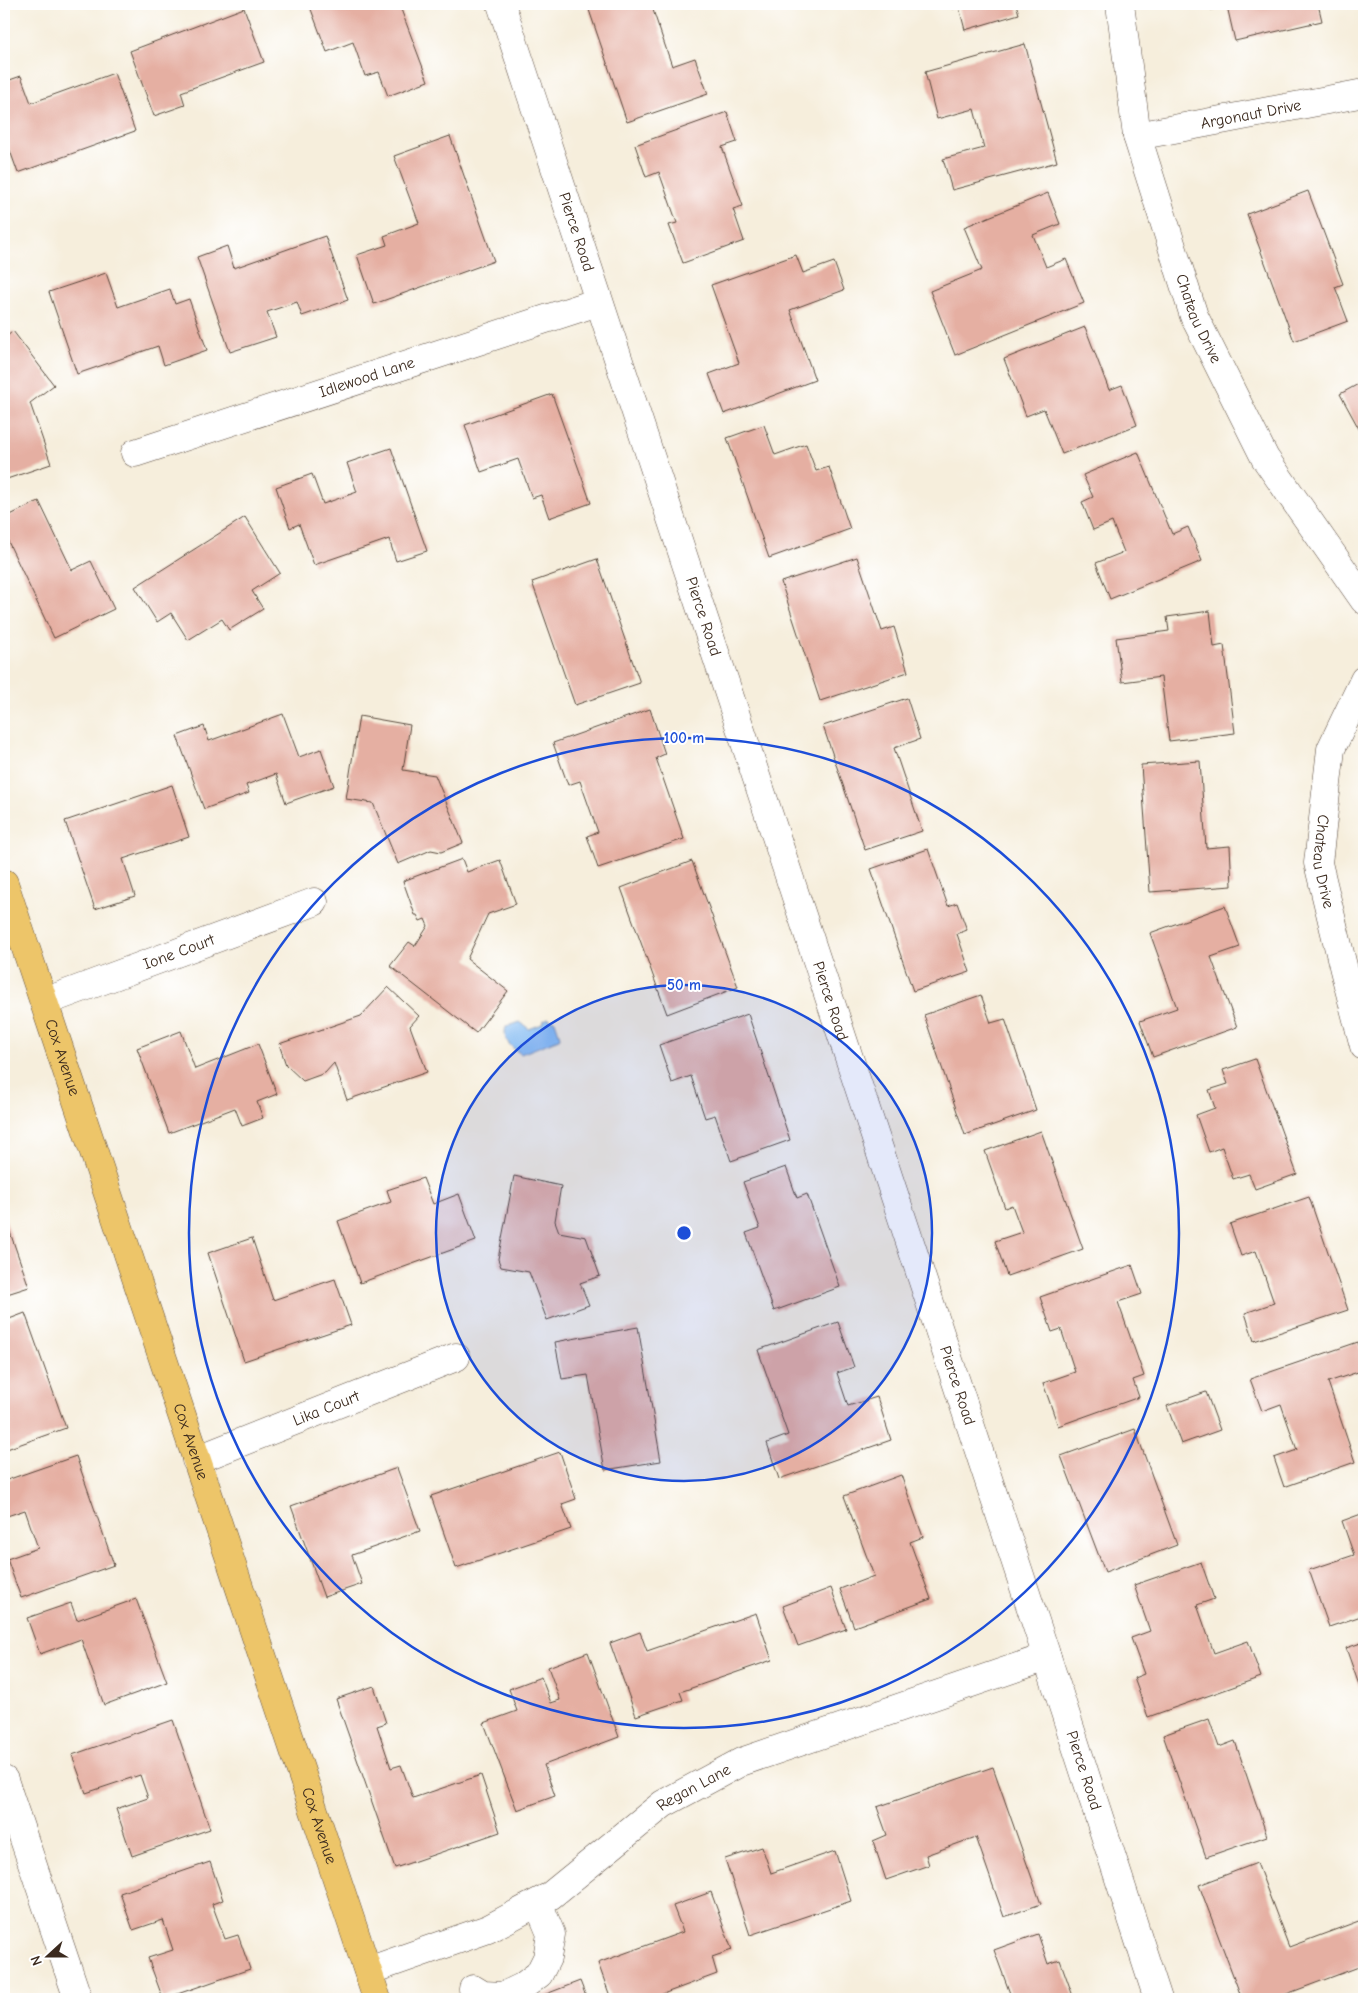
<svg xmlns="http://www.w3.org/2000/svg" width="1368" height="2003" font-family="'Comic Neue',sans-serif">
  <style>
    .water { fill: #82baf2; stroke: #5e7288 }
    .building { fill: #e5afa2 }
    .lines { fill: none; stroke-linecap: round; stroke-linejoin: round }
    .minor-casing { stroke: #57473a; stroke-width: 29 }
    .major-casing { stroke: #57473a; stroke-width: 29 }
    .minor { stroke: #fff; stroke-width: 28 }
    .major { stroke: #edc569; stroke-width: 28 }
    .ring { fill: none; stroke: #1d4ed8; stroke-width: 2.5 }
    .labels { text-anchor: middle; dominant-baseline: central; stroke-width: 4; stroke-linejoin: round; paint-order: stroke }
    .street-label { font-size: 16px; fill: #3b2a1e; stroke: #fff }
    .centre { fill: #1d4ed8; stroke: #fff; stroke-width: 2.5 }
    .ring-label { font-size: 15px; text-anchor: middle; font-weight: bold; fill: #1d4ed8; stroke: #fff; stroke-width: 4; stroke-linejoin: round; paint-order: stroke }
  </style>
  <rect width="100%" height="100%" fill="#fff"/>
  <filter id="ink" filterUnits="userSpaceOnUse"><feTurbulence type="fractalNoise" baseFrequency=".02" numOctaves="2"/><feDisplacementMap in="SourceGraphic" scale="10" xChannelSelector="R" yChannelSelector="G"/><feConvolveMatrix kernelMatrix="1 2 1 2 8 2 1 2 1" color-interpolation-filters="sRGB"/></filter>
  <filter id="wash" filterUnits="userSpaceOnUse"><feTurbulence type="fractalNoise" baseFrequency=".0096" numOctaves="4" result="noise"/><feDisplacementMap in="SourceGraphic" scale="20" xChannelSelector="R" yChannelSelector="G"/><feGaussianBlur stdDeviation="1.12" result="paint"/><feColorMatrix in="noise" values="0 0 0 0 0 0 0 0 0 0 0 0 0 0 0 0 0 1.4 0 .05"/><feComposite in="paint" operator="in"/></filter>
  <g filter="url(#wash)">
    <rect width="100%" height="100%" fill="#f6eedc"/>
    <path class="water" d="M548 1018 555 1021 560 1036 559 1039 521 1054C511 1047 502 1040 506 1027L520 1022 529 1029 542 1024 543 1021Z"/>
    <g id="blocks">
      <path class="building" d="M309 4H399L428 81 388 96 379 72 365 76 353 42 327 52Z
        M587 4H663L664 6 653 10 672 66 695 58 708 94 627 122Z
        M952 4H1016L1019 14 965 30 959 7 953 9Z
        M1210 4H1318L1322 21 1235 41 1227 6 1211 10Z
        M244 8 264 62 181 92 185 105 154 116 130 51Z
        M1025 44 1057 162 952 190 943 159 984 148 974 109 937 119 925 72Z
        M114 73 135 131 18 173 4 134V82L21 76 31 103Z
        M727 112 737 142 722 147 743 206 733 209 744 241 683 263 669 225 677 223 659 172 646 177 635 145Z
        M450 136 494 261 374 304 357 255 387 245 384 236 419 223 394 156Z
        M1308 191 1343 284 1335 287 1348 321 1294 341 1247 214Z
        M1048 193 1060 224 1033 235 1046 267 1066 259 1084 303 955 355 930 291 982 270 964 227Z
        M325 236 348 300 302 316 297 302 267 312 276 337 230 352 197 257 227 246 234 268Z
        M796 255 803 273 834 262 844 290 790 310 815 380 724 414 709 374 739 363 711 285Z
        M106 273 118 307 170 289 175 304 189 299 207 350 164 365 158 346 77 374 49 292Z
        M1085 327 1109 390 1122 385 1137 425 1062 454 1044 409 1026 416 1004 359Z
        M13 331 54 385 30 403 51 464 4 480V339Z
        M1364 381V438L1340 394Z
        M552 394 591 503 549 518 541 495 532 498 518 459 481 472 465 425Z
        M764 425 775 455 806 444 816 471 829 467 850 529 769 558 727 438Z
        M391 448 427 551 396 561 389 539 314 565 299 524 290 528 276 487 312 474 323 504 357 492 347 463Z
        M1138 452 1172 534 1188 527 1202 561 1110 599 1096 563 1124 552 1112 522 1093 530 1082 502 1093 497 1083 475Z
        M39 501 72 570 91 561 114 609 54 638 4 533V518Z
        M245 517 280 573 252 591 263 609 229 630 222 619 188 640 171 613 157 622 135 587Z
        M857 557 882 631 894 627 908 672 820 701 781 582Z
        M597 559 640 683 575 705 532 582Z
        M1210 611 1214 647 1224 645 1235 733 1169 741 1161 677 1122 682 1116 638 1169 631 1167 617Z
        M907 698 920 739 894 748 922 831 865 850 823 726Z
        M650 709 665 754 656 758 684 839 598 868 587 836 598 832 580 781 568 785 553 743Z
        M283 714 299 757 321 749 334 786 286 803 276 774 246 785 249 793 204 809 177 736 204 726 209 741Z
        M359 716 410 725 403 770 435 775 463 843 441 852 431 850 398 864 373 803 346 799Z
        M1200 761 1206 848 1230 846 1232 886 1150 892 1141 765Z
        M172 785 189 837 123 859 135 896 95 909 65 821Z
        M928 849 948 906 957 903 967 930 957 934 970 972 913 991 871 869Z
        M462 859 467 872 500 860 516 904 488 914 467 959 508 991 476 1033 390 966 409 942 415 946 428 926 425 919 420 921 417 915H415L403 881Z
        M692 861 738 987 667 1014 621 888Z
        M1225 906 1240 947 1211 957 1237 1027 1153 1057 1140 1021 1177 1008 1150 933Z
        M388 987 419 1016 410 1026 427 1072 347 1100 334 1063 325 1073 303 1081 286 1065 279 1044 361 1016Z
        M981 995 991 1023 1005 1019 1036 1110 965 1135 924 1015Z
        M748 1014 790 1140 731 1161 715 1115 705 1118 691 1076 672 1083 659 1045Z
        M181 1031 195 1069 258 1044 277 1094 257 1102 263 1118 242 1126 235 1108 169 1133 137 1048Z
        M1255 1059 1297 1174 1255 1189 1249 1174 1233 1179 1222 1147 1209 1152 1196 1115 1215 1108 1209 1090 1228 1084 1223 1070Z
        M1041 1131 1083 1249 1007 1276 995 1241 1022 1232 1012 1205 1005 1208 985 1151Z
        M786 1167 797 1198 807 1194 840 1287 774 1311 746 1233 760 1228 743 1182Z
        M514 1176 561 1186 555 1221 559 1232 586 1237 600 1276 580 1283 589 1305 547 1320 529 1272 501 1267 498 1259Z
        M423 1178 433 1204 459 1194 476 1241 360 1283 338 1221 391 1202 387 1190Z
        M1309 1197 1348 1310 1254 1341 1245 1313 1274 1303 1256 1251 1241 1256 1230 1224Z
        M4 1215 29 1287 4 1295Z
        M252 1238 273 1300 335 1279 351 1325 244 1361 208 1253Z
        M1132 1265 1142 1294 1118 1302 1144 1376 1133 1380 1139 1397 1058 1426 1043 1383 1075 1372 1061 1329 1052 1332 1040 1297Z
        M25 1313 66 1428 4 1450V1321Z
        M838 1322 854 1367 837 1373 848 1406 877 1397 891 1440 779 1479 767 1443 788 1435 758 1350Z
        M638 1327 661 1461 605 1470 588 1375 562 1379 555 1342Z
        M1358 1342 1364 1360V1370L1328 1382 1355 1462 1284 1487 1274 1458 1297 1450 1281 1404 1262 1411 1250 1379Z
        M1206 1392 1220 1430 1181 1444 1167 1406Z
        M1135 1429 1177 1545 1105 1572 1061 1456Z
        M560 1452 576 1499 562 1504 571 1529 456 1568 431 1496Z
        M76 1456 114 1565 21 1598 7 1559 38 1548 25 1510 4 1517V1481Z
        M397 1468 420 1531 352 1555 362 1584 324 1597 291 1506Z
        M901 1475 923 1537 910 1542 931 1599 854 1627 840 1589 874 1576 844 1496Z
        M1364 1513V1615L1329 1627 1309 1570 1354 1555 1342 1521Z
        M1201 1562 1214 1599 1197 1605 1214 1653 1248 1641 1261 1677 1148 1717 1134 1678 1144 1674 1131 1638 1150 1631 1134 1585Z
        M831 1588 846 1629 798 1646 783 1606Z
        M136 1599 167 1682 104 1705 81 1639 40 1654 27 1618 71 1603 77 1620Z
        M756 1613 772 1660 680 1692 683 1700 636 1716 610 1643 640 1632 647 1651Z
        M1364 1642V1699L1346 1648Z
        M588 1652 619 1737 544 1765 555 1796 517 1810 484 1723 517 1711 509 1689 541 1677 551 1703 560 1700 548 1667Z
        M374 1686 386 1723 377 1726 391 1768 401 1765 413 1798 481 1775 500 1832 395 1868 336 1699Z
        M1209 1719 1219 1747 1235 1741 1267 1836 1206 1857 1163 1735Z
        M173 1720 210 1829 132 1856 116 1809 148 1798 140 1775 86 1793 72 1755Z
        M993 1767 1041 1904 1004 1917 976 1837 926 1855 929 1865 886 1880 873 1841 887 1835 877 1807Z
        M762 1847 771 1873 835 1851 851 1901 750 1935 725 1859Z
        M210 1862 223 1900 212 1904 225 1939 238 1935 250 1969 163 1999 148 1958 173 1950 163 1920 133 1930 120 1893Z
        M1257 1863 1289 1947 1364 1919V1965L1273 1999H1242L1199 1885Z
        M711 1892 732 1950 712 1957 717 1974 652 1998V1999H611L598 1963 683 1932 673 1906Z
        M1038 1934 1048 1964 1060 1960 1074 1999H1012L994 1950Z
        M580 1981 587 1999H533Z"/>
    </g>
  </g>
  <g filter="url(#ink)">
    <use href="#blocks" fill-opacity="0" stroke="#57473a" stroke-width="1"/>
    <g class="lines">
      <defs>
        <g id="minor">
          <path id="s1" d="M501 4 1047 1657 1158 1999"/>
          <path id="s2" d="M1120 4 1137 136 1194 316 1265 458 1364 600"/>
          <path id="s3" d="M1137 136 1364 93"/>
          <path id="s4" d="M135 453 598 302"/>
          <path id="s5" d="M1364 680 1331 749 1318 863 1344 970 1364 1046"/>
          <path id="s6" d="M44 1002 314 902"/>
          <path id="s7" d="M196 1460 456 1357"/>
          <path d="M4 1780 78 1999"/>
          <path id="s8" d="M368 1971 488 1929 550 1896 663 1804 741 1762 1047 1657"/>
          <path d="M473 1989 483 1995 503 1996 522 1987 539 1974 547 1958 551 1934 538 1903"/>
        </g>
        <g id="major">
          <path id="s9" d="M4 883 377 1999"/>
        </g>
      </defs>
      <use href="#minor" class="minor-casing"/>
      <use href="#major" class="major-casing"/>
      <use href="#minor" class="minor"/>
      <use href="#major" class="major"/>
    </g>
  </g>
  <circle cx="684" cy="1233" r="248" fill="#1d4ed8" fill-opacity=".12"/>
  <g class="ring">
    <circle cx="684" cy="1233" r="248"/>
    <circle cx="684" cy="1233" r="495"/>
  </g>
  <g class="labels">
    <g class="street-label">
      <text stroke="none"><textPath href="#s3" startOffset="116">Argonaut Drive</textPath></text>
      <text stroke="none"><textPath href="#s1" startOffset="240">Pierce Road</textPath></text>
      <text stroke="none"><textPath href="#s2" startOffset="326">Chateau Drive</textPath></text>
      <text stroke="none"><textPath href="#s4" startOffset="244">Idlewood Lane</textPath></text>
      <text stroke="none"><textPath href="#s1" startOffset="645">Pierce Road</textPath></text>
      <text stroke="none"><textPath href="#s5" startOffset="190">Chateau Drive</textPath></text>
      <text stroke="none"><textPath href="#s6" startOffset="144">Ione Court</textPath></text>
      <text stroke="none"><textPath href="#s1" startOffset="1050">Pierce Road</textPath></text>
      <text stroke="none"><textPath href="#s9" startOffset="184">Cox Avenue</textPath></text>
      <text stroke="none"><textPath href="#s1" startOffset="1455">Pierce Road</textPath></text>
      <text stroke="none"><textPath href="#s7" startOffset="140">Lika Court</textPath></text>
      <text stroke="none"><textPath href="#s9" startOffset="589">Cox Avenue</textPath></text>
      <text stroke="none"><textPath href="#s1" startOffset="1860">Pierce Road</textPath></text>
      <text stroke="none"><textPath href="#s8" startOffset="378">Regan Lane</textPath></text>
      <text stroke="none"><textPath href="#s9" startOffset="994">Cox Avenue</textPath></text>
    </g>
  </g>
  <circle cx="684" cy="1233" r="8" class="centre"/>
  <g class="ring-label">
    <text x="684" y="743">100 m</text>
    <text x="684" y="990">50 m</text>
  </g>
  <rect width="1368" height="2003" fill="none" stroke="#fff" stroke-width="20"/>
  <g transform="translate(48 1956) rotate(249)" stroke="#ffffff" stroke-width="4" paint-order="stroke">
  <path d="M0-4L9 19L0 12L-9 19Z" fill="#3b2a1e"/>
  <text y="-8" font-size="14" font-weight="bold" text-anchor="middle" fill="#3b2a1e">N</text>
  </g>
</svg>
